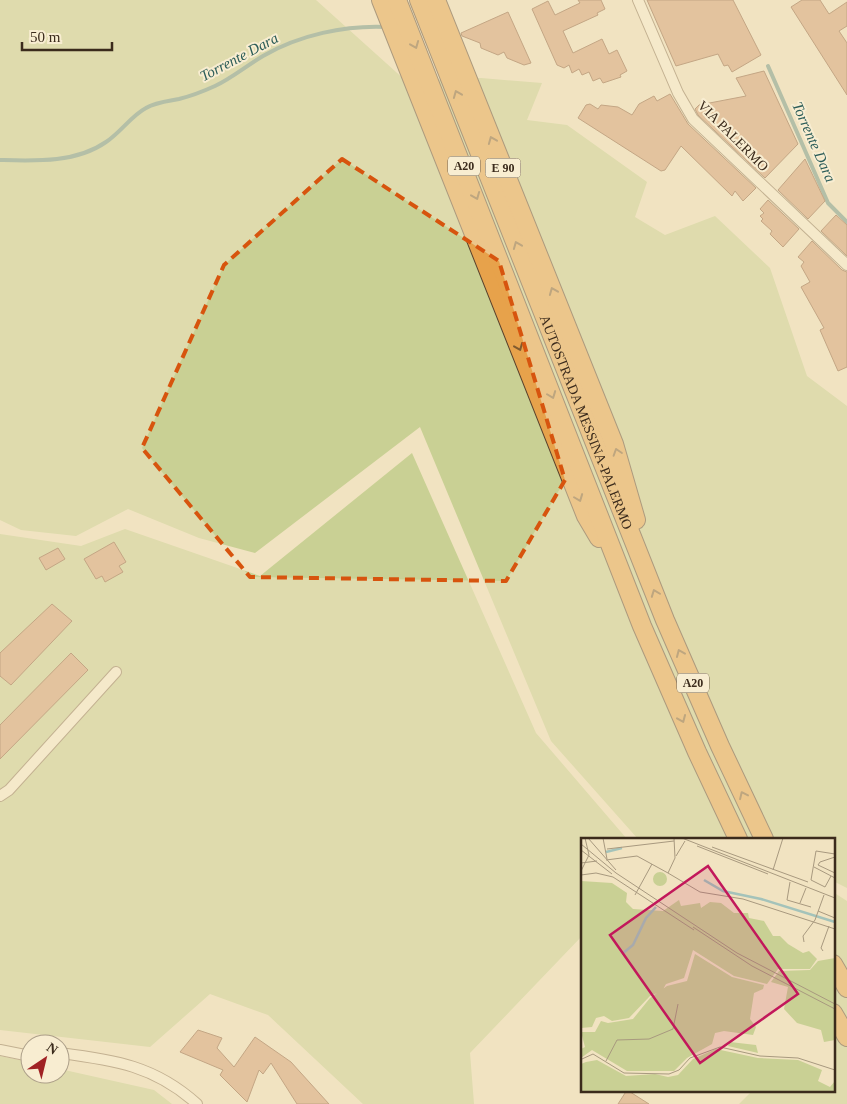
<svg xmlns="http://www.w3.org/2000/svg" width="847" height="1104" font-family="Georgia,serif">
  <style>
    .green { fill: #c9d094 }
    .lines { fill: none; stroke-linecap: round; stroke-linejoin: round }
    .stream { stroke: #6a9288; stroke-width: 4 }
    .building { fill: #d29b74; stroke: #8d5b3b }
    .minor-casing { stroke: #8c7357; stroke-width: 12 }
    .motorway-casing { stroke: #5a412c; stroke-width: 20 }
    .minor { stroke: #fbf0d5; stroke-width: 10 }
    .motorway { stroke: #e7a24b; stroke-width: 18 }
    .oneway { stroke: #805b2f }
    .marked { fill: none; stroke: #d7540e; stroke-width: 4; stroke-dasharray: 10 6; stroke-linejoin: round }
    .labels { text-anchor: middle; dominant-baseline: central; stroke-width: 4; stroke-linejoin: round; paint-order: stroke }
    .shield { fill: #f8edd1; stroke: #746552; stroke-width: 1 }
    .shield-label { font-size: 12px; font-weight: bold; fill: #3b2b1c }
    .street-label { font-size: 14px; fill: #3b2b1c; stroke: #f8edd1 }
    .water-label { font-size: 15px; font-style: italic; fill: #2b5c58; stroke: #f8edd1 }
    .inset-river { fill: none; stroke: #a4c3ba; stroke-width: 2.5 }
    .inset-road { fill: none; stroke: #a8997f; stroke-width: 1 }
    .view { fill: #c2185b; fill-opacity: 0.15; stroke: #c2185b; stroke-width: 2.5 }
    .inset-edge { fill: none; stroke: #3b2b1c; stroke-width: 2.5 }
  </style>
  <rect width="100%" height="100%" fill="#f1e3c1"/>
  <path class="green" d="M0 0H316L406 81 481 78 542 83 527 120 567 125 647 182 635 217 665 235 715 216 770 268 807 376 847 406V888L833 881V839H638L551 741 420 427 255 553 199 538 128 509 76 536 21 530 0 520Z
    M412 453 536 733 627 839H582V936L470 1053 474 1104H363L268 1015 210 994 150 1047 0 1030V534L81 546 125 529 260 576Z
    M833 892 847 901V1104H739L753 1090H833Z
    M0 1056 30 1062V1074H60V1069L154 1090 172 1104H0Z"/>
  <g class="lines">
    <path class="stream" d="M768 66 828 203 847 222
      M0 160C35 161 76 163 106 142 121 132 131 116 146 108 156 102 169 101 179 99 191 96 204 91 215 86 232 78 246 66 263 56 299 35 345 25 387 27"/>
  </g>
  <path class="building" d="M578 0H601L605 9 597 13 598 15 563 31 573 53 602 39 609 54 617 50 627 71 620 75 621 77 603 83 600 78 593 81 589 72 582 75 579 69 572 73 569 65 564 68 557 65 532 9 548 1 555 15 580 3Z
    M647 0H733L761 55 732 72 728 65 724 66 718 54 676 66Z
    M802 0H820L829 14 847 2V26L839 31 847 43V95L791 7Z
    M508 12 531 63 524 65 507 58 504 52 498 55 481 48 480 43 462 36 461 33Z
    M764 71 798 144 765 178 698 115 695 109 699 105 746 96 736 78Z
    M670 94 688 124 756 188 743 201 735 191 732 196 681 146 665 170 661 171 578 118 586 105 590 104 598 109 601 105 618 107 632 115 639 104 654 96 657 101Z
    M805 159 825 201 808 219 778 190Z
    M768 200 799 229 783 247 770 234 772 231 761 221 763 219 760 216 764 213 760 209Z
    M836 215 847 225V256L821 231Z
    M812 241 842 270 847 272V367L838 371 820 330 824 328 801 287 810 282 801 266 804 262 798 257Z
    M114 542 126 562 119 566 123 572 105 582 102 576 96 579 84 559Z
    M58 548 65 559 46 570 39 558Z
    M52 604 72 621 11 685 0 676V653Z
    M71 653 88 670 0 759V725Z
    M198 1030 222 1038 217 1048 234 1067 255 1037 291 1062 329 1104H297L271 1063 263 1074 259 1070 247 1102 220 1075 223 1070 180 1052Z
    M627 1090 649 1104H618Z"/>
  <g class="lines">
    <defs>
      <path id="minor" d="M638 0 678 93 693 119 847 265
        M0 796 9 790 116 672
        M0 1050 30 1056
        M60 1053C115 1060 155 1066 197 1104"/>
      <g id="motorway">
        <path d="M381 0 586 516 599 538"/>
        <path d="M397 0 642 626 697 752 738 839"/>
        <path id="s1" d="M419 0 665 620 720 746 764 839"/>
        <path d="M436 0 614 444 636 520"/>
        <path d="M833 964 847 988"/>
        <path d="M833 1013 847 1037"/>
      </g>
    </defs>
    <use href="#minor" class="minor-casing"/>
    <use href="#motorway" class="motorway-casing"/>
    <use href="#minor" class="minor"/>
    <use href="#motorway" class="motorway"/>
  </g>
  <defs><path id="oneway-chevron" d="M-2-3.5L2.5 0L-2 3.5" fill="none" stroke-width="1.6" stroke-linecap="round" stroke-linejoin="round" transform="scale(1.25)"/></defs>
  <g class="oneway">
    <use href="#oneway-chevron" transform="translate(415 45) rotate(68)"/>
    <use href="#oneway-chevron" transform="translate(457 94) rotate(-112)"/>
    <use href="#oneway-chevron" transform="translate(492 140) rotate(-112)"/>
    <use href="#oneway-chevron" transform="translate(476 196) rotate(68)"/>
    <use href="#oneway-chevron" transform="translate(517 245) rotate(-112)"/>
    <use href="#oneway-chevron" transform="translate(553 291) rotate(-112)"/>
    <use href="#oneway-chevron" transform="translate(519 347) rotate(68)"/>
    <use href="#oneway-chevron" transform="translate(552 395) rotate(69)"/>
    <use href="#oneway-chevron" transform="translate(617 452) rotate(-108)"/>
    <use href="#oneway-chevron" transform="translate(579 498) rotate(69)"/>
    <use href="#oneway-chevron" transform="translate(655 593) rotate(-111)"/>
    <use href="#oneway-chevron" transform="translate(680 653) rotate(-113)"/>
    <use href="#oneway-chevron" transform="translate(682 719) rotate(67)"/>
    <use href="#oneway-chevron" transform="translate(743 795) rotate(-115)"/>
  </g>
  <path d="M0 0H847V1104H0ZM342 159 499 261 565 480 506 581 250 577 142 448 224 265Z" fill="#f1e3c1" fill-opacity=".55" fill-rule="evenodd"/>
  <path class="marked" d="M342 159 499 261 565 480 506 581 250 577 142 448 224 265Z"/>
  <g class="labels">
    <g class="shield">
      <rect x="448" y="156.5" width="32" height="19" rx="4"/>
      <rect x="485.5" y="158.5" width="35" height="19" rx="4"/>
      <rect x="677" y="673.5" width="32" height="19" rx="4"/>
    </g>
    <g class="shield-label">
      <text x="464" y="166">A20</text>
      <text x="503" y="168">E 90</text>
      <text x="693" y="683">A20</text>
    </g>
    <g class="street-label">
      <text transform="translate(733 136) rotate(45)">VIA PALERMO</text>
      <text stroke="none"><textPath href="#s1" startOffset="454">AUTOSTRADA MESSINA-PALERMO</textPath></text>
    </g>
    <g class="water-label">
      <text transform="translate(239 57) rotate(-28)">Torrente Dara</text>
      <text transform="translate(814 142) rotate(66)">Torrente Dara</text>
    </g>
  </g>
  <g transform="translate(581 838)">
    <rect width="254" height="254" fill="#f1e3c1"/>
    <path d="M72 41a7 7 0 1 1 14 0a7 7 0 1 1-14 0ZM0 43 31 45 46 55 45 64 52 71 82 73 98 62 100 68 119 65 120 70 129 64 140 65 153 75H167L168 80 183 83 192 98H199L207 106 222 115 228 113 236 121 229 131H197L186 146 153 138 112 112 103 140 85 146 81 153 69 158 48 180 31 183 23 178 15 180 11 189 0 190ZM114 116 151 139 183 147 182 151 173 155 169 181 175 189 172 197 143 193 134 195 131 206 106 220 93 233H46L11 212 0 220V211L4 209 0 194H14L20 183 27 185 52 181 69 160 86 148 106 143ZM254 120V202L243 204 240 192 216 185 203 171 207 149 190 144 198 133 229 132 237 123ZM149 204 175 207 177 215 147 208ZM135 211 177 220 217 222 241 232 237 243 249 249 254 243V253H0V226L5 224 16 222 45 238 74 236 87 239 97 237 112 221Z" fill="#c9d094"/>
    <path class="inset-river" d="M25 14 41 10M123 42 142 53 180 61 254 84M41 116 52 107 65 80 75 69"/>
    <path class="inset-road" d="M7 0 35 32M22 0 26 21M101 0 254 60M0 6 35 35 156 115 254 166M116 8 187 36M131 9 227 44M26 11 93 3M0 12 31 36M95 18 104 3M254 19 239 24 237 27 254 35M25 22 56 18 87 35 94 20 93 0M0 25 16 23M233 29 254 40M192 32 202 0M0 33 8 17 4 0M87 35 119 54 162 61 254 91M0 37 15 35 32 39 113 92M250 38 244 49 230 42 235 13 254 16M209 44 206 62 230 69M54 57 71 26M219 65 225 50M237 73 254 80M112 89 171 128 254 171M223 104 222 98 234 82 243 57M242 113 240 110 248 88M1 221 12 216 43 235 88 236 98 232 109 220 139 209 179 218 217 220 254 232M25 223 36 202 68 201 92 191 97 166"/>
    <path class="view" d="M127 28 217 156 119 225 29 97Z"/>
    <rect width="254" height="254" class="inset-edge"/>
  </g>
  <g transform="translate(45 1059) rotate(35)"><circle r="24" fill="#f8edd1" stroke="#ac9f89"/>
  <path d="M0-4L9 19L0 12L-9 19Z" fill="#a02224"/>
  <text y="-8" font-size="14" font-weight="bold" text-anchor="middle" fill="#3b2b1c">N</text>
  </g>
  <path d="M22 42v8h90v-8" fill="none" stroke="#3b2b1c" stroke-width="2.5"/>
  <text x="30" y="42" font-size="15" fill="#3b2b1c" stroke="#f8edd1" stroke-width="4" paint-order="stroke">50 m</text>
</svg>
